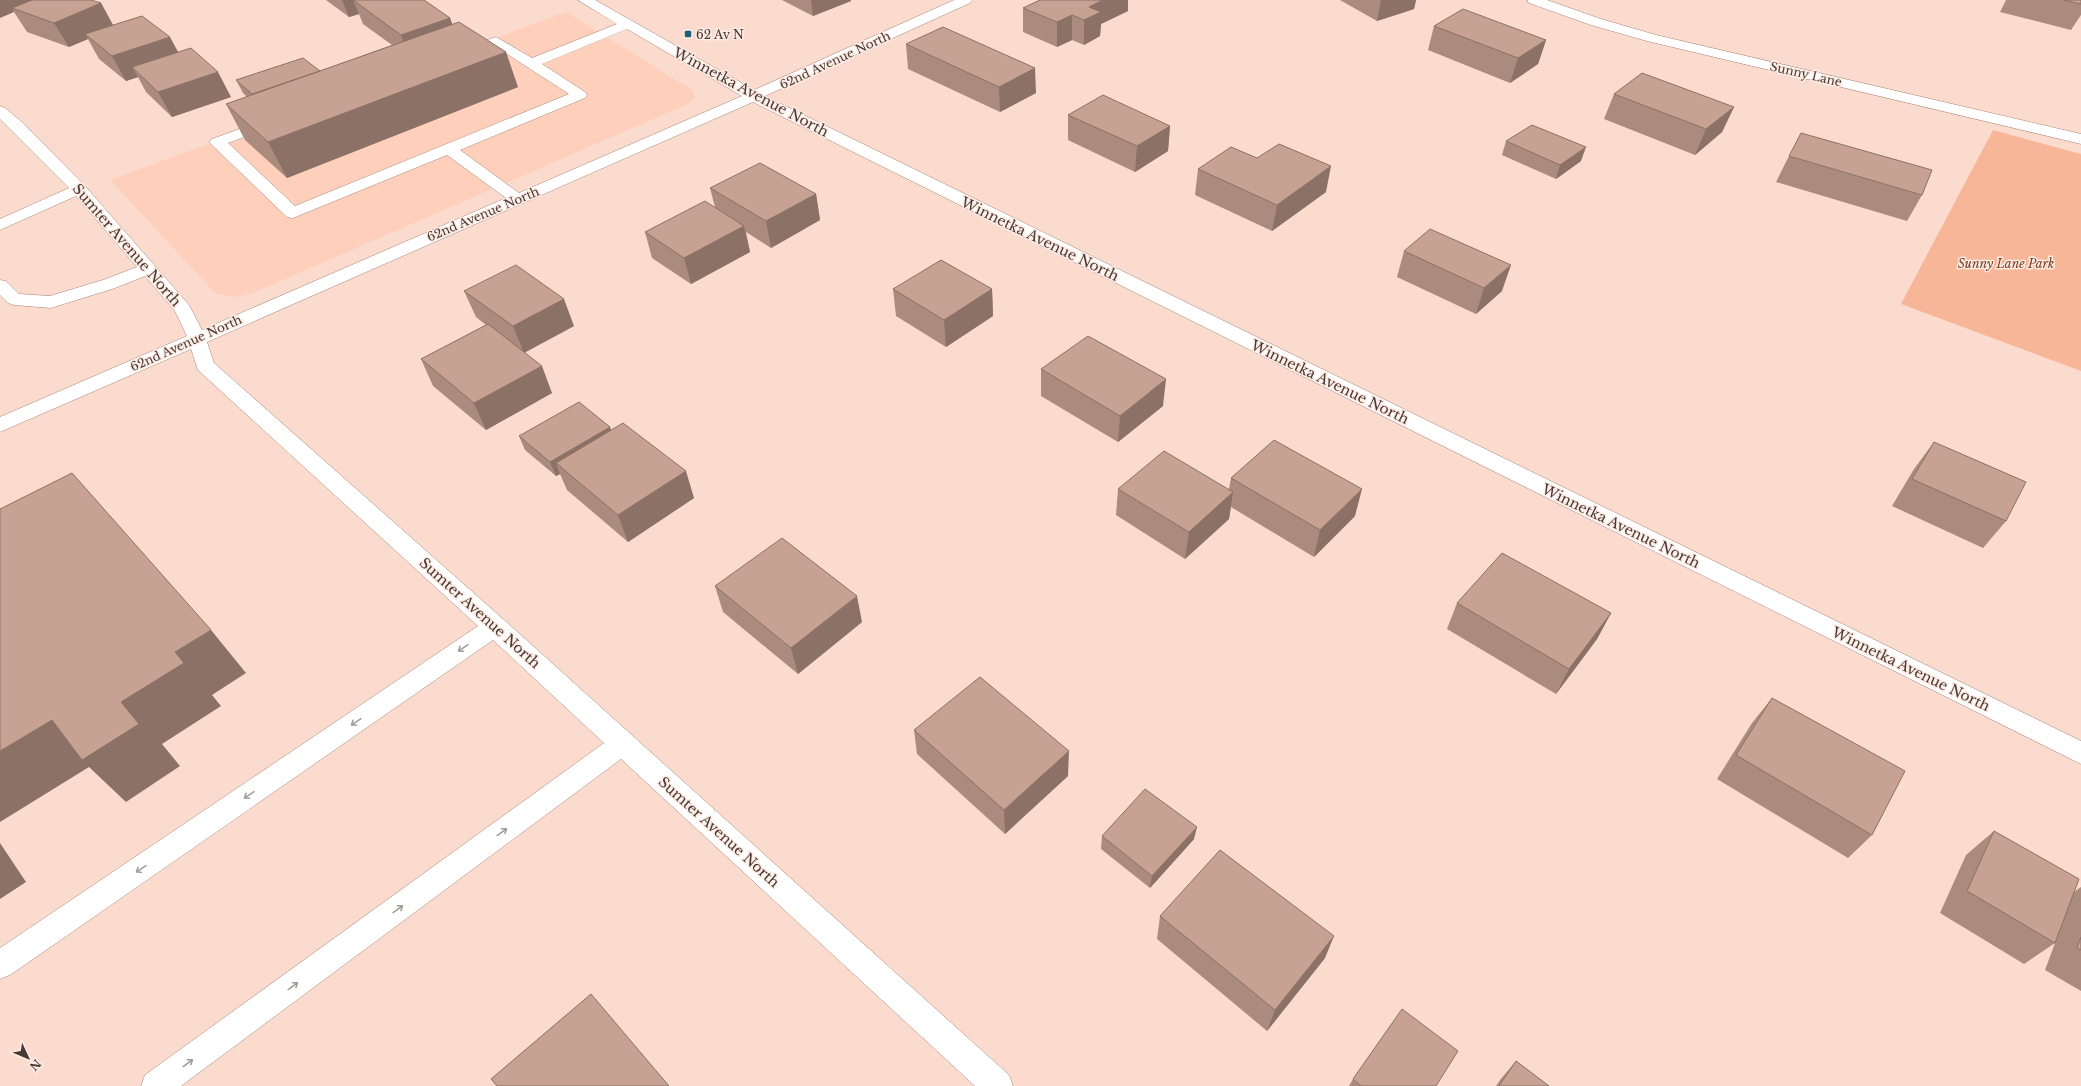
<svg xmlns="http://www.w3.org/2000/svg" width="2081" height="1086" font-family="'Libre Baskerville',serif">
  <style>
    .built { fill: #fed0bc }
    .green { fill: #f8b699 }
    .lines { fill: none; stroke-linecap: round; stroke-linejoin: round }
    .minor-casing { stroke: #aa8677; stroke-width: 1 }
    .minor { fill: #fff; fill-rule: evenodd }
    .wall { fill: #ab8b7e }
    .shaded-wall { fill: #8b7166 }
    .building { fill: #c7a292; stroke: #8b7166 }
    .oneway { stroke: #a49c98 }
    .poi-dot { fill: #206075; stroke: #fcece5; stroke-width: 1.5 }
    .labels { text-anchor: middle; dominant-baseline: central; stroke-width: 3; stroke-linejoin: round; paint-order: stroke }
    .far-poi-label { font-size: 12px; fill: #483832; stroke: #fcece5; text-anchor: start }
    .far-street-label { font-size: 12px; fill: #483832; stroke: #fcece5 }
    .far-park-label { font-size: 12px; font-style: italic; fill: #7b3918; stroke: #fcece5 }
    .street-label { font-size: 14px; fill: #483832; stroke: #fcece5 }
  </style>
  <rect width="100%" height="100%" fill="#fbdbcd"/>
  <path class="built" d="M566 12 692 90 695 96 690 103 253 293 237 297 216 294 110 180Z"/>
  <path class="green" d="M1993 130 2081 154V371L1901 304Z"/>
  <g class="lines">
    <defs>
      <path id="minor" d="M578 0H595L754 90 954 0H972L970 3 765 96 2081 741V764L753 102 207 342 214 363 503 619 1009 1075 1013 1086H975L621 759 181 1086H141L145 1075 604 743 493 640 10 975 0 979V948L478 626 198 370 191 349 0 432V417L187 336 175 311 145 276 115 288 51 308 14 305 8 303 0 295V280L6 281 19 294 50 296 103 280 137 267 76 196 0 230V219L69 188 0 119V106L5 108 22 122 85 186 189 305 202 330 506 198 447 155 293 218 287 217 212 145 209 142 212 139 264 120H274L277 123 274 126 228 143 295 206 569 94 495 46 462 57 457 56 455 53 457 50 496 37 532 58 617 24ZM627 29 742 96 519 193 460 150 585 98 587 95 585 92 542 64Z
        M1527 0H1547L1601 19 1656 35 2081 134V144L1647 41 1591 25 1529 3Z"/>
    </defs>
    <use href="#minor" class="minor-casing"/>
    <use href="#minor" class="minor"/>
  </g>
  <path class="wall" d="M0 0 101 3 113 25 178 52 231 97 172 117 146 92 138 77 126 81 99 59 88 39 69 47 27 32 14 12Z
    M326 0H424L450 18 452 24 518 87 287 178 245 140 226 104 247 97 243 93 236 80 320 71 392 45 363 24 359 14 349 17Z
    M782 0H851V1L813 16Z
    M1040 0H1128V11L1101 24 1100 36 1084 45 1072 40 1057 47 1023 32V8Z
    M1340 0H1416L1414 9 1377 21Z
    M2006 0H2081V15L2071 30 2000 12Z
    M1434 26 1546 40 1538 64 1510 83 1428 50Z
    M906 44 1036 93 1000 112 908 69Z
    M1614 94 1734 107 1722 132 1695 155 1604 119Z
    M1068 115 1170 126 1168 151 1135 172 1068 140Z
    M1506 141 1581 161 1556 179 1502 155Z
    M1789 156 1922 195 1907 221 1776 182Z
    M1198 169 1326 192 1272 231 1195 195Z
    M710 188 816 194 820 220 771 248 746 232 750 252 691 284 652 258 645 232 715 207Z
    M1404 251 1502 291 1476 314 1397 277Z
    M893 289H992L993 316 946 347 896 316Z
    M464 291 574 326 525 352 552 393 486 430 433 386 421 359 486 325 476 317Z
    M1041 369 1163 406 1118 442 1041 396Z
    M610 427 611 430 694 498 628 542 567 490 560 474 556 476 525 450 519 436Z
    M1934 442 2006 521 1983 548 1892 506 1914 469Z
    M1231 478 1355 516 1314 557 1231 507 1229 519 1185 559 1116 515 1118 489H1229Z
    M715 586 862 622 798 674 723 612Z
    M1457 603 1611 613 1597 639 1556 694 1447 629Z
    M1772 698 1872 835 1848 858 1717 779 1752 723Z
    M914 730 1068 776 1005 834 917 754Z
    M1994 831 2074 892 2081 887V991L2045 970 2055 943 2024 964 1940 913 1966 855Z
    M1102 836 1194 839 1150 888 1101 849Z
    M1160 916 1325 958 1267 1031 1157 939Z
    M1516 1061 1549 1086H1496L1500 1080Z
    M1353 1079 1436 1086H1349Z"/>
  <path class="shaded-wall" d="M0 0H42L12 8 14 12 0 18Z
    M342 0H399H353L359 14 349 17Z
    M811 0H851V1L813 16Z
    M1103 0H1128V11L1101 24 1100 36 1084 45V20L1089 7Z
    M1381 0H1416L1414 9 1377 21Z
    M101 3 114 27 85 34 88 39 69 47 54 23Z
    M1072 15V40L1057 47V22Z
    M450 18 459 42 410 59 401 35Z
    M170 37 183 61 132 67 138 77 126 81 112 56Z
    M1546 40 1538 64 1510 83 1518 58Z
    M506 52 518 87 287 178 268 142Z
    M1035 68 1036 93 1000 112 999 87Z
    M218 72 231 97 172 117 158 92Z
    M1734 107 1722 132 1695 155 1706 129Z
    M1170 126 1168 151 1135 172 1137 146Z
    M1586 147 1581 161 1556 179 1560 165Z
    M1331 166 1326 192 1272 231 1277 205Z
    M816 194 820 220 771 248 766 221Z
    M744 226 750 252 691 284 684 258Z
    M1511 265 1502 291 1476 314 1484 288Z
    M992 289 993 316 946 347 944 320Z
    M564 299 574 326 524 353 513 326Z
    M542 366 552 393 486 430 474 403Z
    M1166 379 1163 406 1118 442 1120 416Z
    M610 427 615 441 556 463 560 474 556 476 550 462Z
    M686 471 694 498 628 542 618 515Z
    M1362 489 1355 516 1314 557 1320 530Z
    M1233 492 1229 519 1185 559 1189 532Z
    M857 596 862 622 798 674 791 648Z
    M1611 613 1597 639 1556 694 1569 669Z
    M211 630 246 673 212 695 221 706 162 744 180 766 126 802 89 767 0 822V751L52 720 121 702 175 652Z
    M1069 751 1068 776 1005 834 1004 810Z
    M1197 827 1194 839 1150 888 1152 876Z
    M0 843 26 882 0 899Z
    M1334 936 1325 958 1267 1031 1275 1010Z"/>
  <path class="building" d="M32 0H91L101 3 54 23 12 8Z
    M353 0H424L450 18 401 35Z
    M1040 0H1103L1089 7 1101 12 1084 20 1072 15 1057 22 1023 8Z
    M2063 0H2081V4Z
    M1463 9 1546 40 1518 58 1434 26Z
    M142 16 170 37 112 56 85 34Z
    M459 22 506 52 268 142 226 104Z
    M943 27 1035 68 999 87 906 44Z
    M191 48 218 72 158 92 132 67Z
    M303 58 320 71 252 94 236 80Z
    M1642 73 1734 107 1706 129 1614 94Z
    M1103 95 1170 126 1137 146 1068 115Z
    M1532 125 1586 147 1560 165 1506 141Z
    M1801 133 1932 170 1922 195 1789 156Z
    M1279 144 1331 166 1277 205 1198 169 1231 147 1257 158Z
    M760 163 816 194 766 221 710 188Z
    M705 201 744 226 684 258 645 232Z
    M1430 229 1511 265 1484 288 1404 251Z
    M941 260 992 289 944 320 893 289Z
    M516 265 564 299 513 326 464 291Z
    M488 324 542 366 474 403 421 359Z
    M1088 336 1166 379 1120 416 1041 369Z
    M579 402 610 427 550 462 519 436Z
    M623 423 686 471 618 515 556 463Z
    M1274 440 1362 489 1320 530 1231 478Z
    M1934 442 2026 482 2006 521 1912 479Z
    M1164 451 1233 492 1189 532 1118 489Z
    M72 473 211 630 175 652 184 663 121 702 139 724 82 760 52 720 0 751V509Z
    M782 538 857 596 791 648 715 586Z
    M1502 553 1611 613 1569 669 1457 603Z
    M980 677 1069 751 1004 810 914 730Z
    M1772 698 1905 771 1872 835 1736 755Z
    M1145 789 1197 827 1152 876 1102 836Z
    M1994 831 2079 879 2055 943 1967 891Z
    M1220 850 1334 936 1275 1010 1160 916Z
    M2081 937V950L2077 948Z
    M591 994 669 1086H497L491 1079Z
    M1402 1009 1458 1051 1436 1086H1361L1353 1079Z
    M1516 1061 1549 1086H1499Z"/>
  <defs><path id="oneway-shaft" d="M-6 0H5M1.5-3L5.5 0L1.5 3" fill="none" stroke-width="1.6" stroke-linecap="round" stroke-linejoin="round"/></defs>
  <g class="oneway">
    <use href="#oneway-shaft" transform="translate(463 648) rotate(146)"/>
    <use href="#oneway-shaft" transform="translate(356 722) rotate(146)"/>
    <use href="#oneway-shaft" transform="translate(249 795) rotate(146)"/>
    <use href="#oneway-shaft" transform="translate(502 832) rotate(-36)"/>
    <use href="#oneway-shaft" transform="translate(141 869) rotate(146)"/>
    <use href="#oneway-shaft" transform="translate(398 909) rotate(-36)"/>
    <use href="#oneway-shaft" transform="translate(293 986) rotate(-36)"/>
    <use href="#oneway-shaft" transform="translate(188 1063) rotate(-36)"/>
  </g>
  <rect class="poi-dot" x="684" y="30" width="8" height="8" rx="2"/>
  <g class="labels">
    <g class="far-poi-label">
      <text x="696" y="34">62 Av N</text>
    </g>
    <g class="far-street-label">
      <text transform="translate(835 60) rotate(-25)">62nd Avenue North</text>
      <text transform="translate(1806 74) rotate(13)">Sunny Lane</text>
      <text transform="translate(483 214) rotate(-23)">62nd Avenue North</text>
      <text transform="translate(186 343) rotate(-24)">62nd Avenue North</text>
    </g>
    <g class="far-park-label">
      <text x="2006" y="263">Sunny Lane Park</text>
    </g>
    <g class="street-label">
      <text transform="translate(751 92) rotate(28)">Winnetka Avenue North</text>
      <text transform="translate(1040 239) rotate(26)">Winnetka Avenue North</text>
      <text transform="translate(127 245) rotate(49)">Sumter Avenue North</text>
      <text transform="translate(1330 382) rotate(26)">Winnetka Avenue North</text>
      <text transform="translate(1621 526) rotate(26)">Winnetka Avenue North</text>
      <text transform="translate(480 613) rotate(42)">Sumter Avenue North</text>
      <text transform="translate(1911 669) rotate(26)">Winnetka Avenue North</text>
      <text transform="translate(719 832) rotate(42)">Sumter Avenue North</text>
    </g>
  </g>
  <g transform="translate(28 1058) rotate(134)" stroke="#fcece5" stroke-width="3" paint-order="stroke">
  <path d="M0-3L7 15L0 10L-7 15Z" fill="#483832"/>
  <text y="-6" font-size="11" font-weight="bold" text-anchor="middle" fill="#483832">N</text>
  </g>
</svg>
